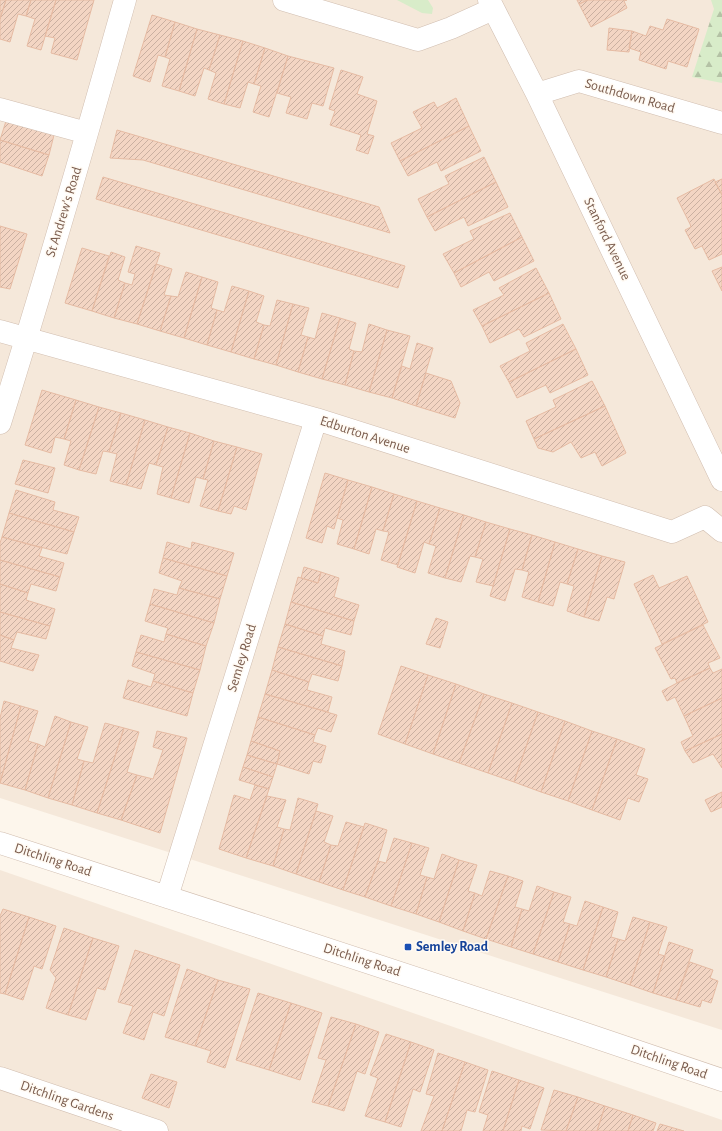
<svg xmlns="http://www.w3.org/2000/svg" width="722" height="1131" font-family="'Alegreya Sans',sans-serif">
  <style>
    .residential { fill: #f5e8da }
    .grass { fill: #d8ecc9 }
    .forest { fill: url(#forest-firs) }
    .building { fill: url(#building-hatch); stroke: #e6bba3 }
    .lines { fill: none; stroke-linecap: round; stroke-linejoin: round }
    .minor-casing { stroke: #d1beb0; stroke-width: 23 }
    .minor { stroke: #fff; stroke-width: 22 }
    .transit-dot { fill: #1a4fb4; stroke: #fffaf3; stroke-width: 1.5 }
    .labels { text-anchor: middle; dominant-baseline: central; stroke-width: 3; stroke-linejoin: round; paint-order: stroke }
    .street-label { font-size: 14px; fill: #7a5c4d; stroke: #fffaf3 }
    .transit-label { font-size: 14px; font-weight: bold; fill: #164399; stroke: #fffaf3; text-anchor: start }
  </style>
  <defs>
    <pattern id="forest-firs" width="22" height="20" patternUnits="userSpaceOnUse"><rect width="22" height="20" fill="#d8ecc9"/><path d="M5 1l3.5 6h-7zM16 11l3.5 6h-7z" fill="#b4c2a5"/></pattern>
    <pattern id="building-hatch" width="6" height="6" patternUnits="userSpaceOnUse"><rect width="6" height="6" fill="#f3d5c3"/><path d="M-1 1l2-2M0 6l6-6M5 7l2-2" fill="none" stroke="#cab0a1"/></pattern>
  </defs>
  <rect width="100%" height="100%" fill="#fdf6ec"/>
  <path class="residential" d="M0 0H722V1030L0 798Z
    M0 870 722 1120V1131H0Z"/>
  <path class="grass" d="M397 0H428L433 8 432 14 422 13Z"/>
  <path class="forest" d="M711 0H722V83L692 77 714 9Z"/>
  <path class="building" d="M0 0H6L0 19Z
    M6 0H31L26 16 18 14 10 42 0 39V19Z
    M31 0H56L41 50 27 46 35 19 26 16Z
    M56 0H94L77 60 51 53 55 38 45 36Z
    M577 0H588L579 4Z
    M588 0H627L624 1 627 8 591 27 579 4Z
    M152 15 175 22 165 57 158 55 150 82 133 76Z
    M667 19 699 29 687 67 668 61 666 69 639 60 641 52 629 48 632 31 646 36 650 26 663 30Z
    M175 22 197 29 179 91 162 86 170 59 165 57Z
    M609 28 632 31 629 52 607 50Z
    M197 29 220 35 209 70 204 68 195 96 179 91Z
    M220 35 243 41 224 104 208 99 216 73 209 70Z
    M243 41 265 48 254 84 248 82 240 108 224 104Z
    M265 48 288 56 269 117 253 112 261 86 254 84Z
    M288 56 334 68 323 106 312 103 307 119 286 113 291 97 277 93Z
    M341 70 363 77 357 94 377 101 367 134 374 136 368 154 356 150 361 135 330 125 335 111 329 109Z
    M456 98 469 126 400 161 391 143 422 128 413 112 434 102 437 108Z
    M6 121 54 135 49 155 0 140Z
    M469 126 481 151 441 171 437 162 408 176 400 161Z
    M117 130 379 207 390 233 143 160 110 158Z
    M0 140 49 155 42 176 0 162Z
    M484 157 496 182 427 217 418 199 449 184 445 176Z
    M103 177 405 266 398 288 96 199Z
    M714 179 722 195V254L709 260 702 246 695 249 685 230 691 227 690 224 677 198Z
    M722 179V195L715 182Z
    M496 182 508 207 468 226 464 217 435 231 427 217Z
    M510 213 522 237 454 273 443 254 474 239 470 231Z
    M0 226 27 234 10 289 0 287Z
    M522 237 534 261 494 281 489 272 461 287 454 273Z
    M136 246 160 253 137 324 114 318 125 283 132 285 135 274 128 272Z
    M82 248 109 256 92 311 65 303Z
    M111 252 125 257 118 280 125 283 114 318 92 311Z
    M156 264 172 269 164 295 171 296 160 331 137 324Z
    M722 267V291L712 271Z
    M536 268 549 293 482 326 473 310 504 295 499 288Z
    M186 272 202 277 184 338 160 331 171 296 178 297Z
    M202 277 218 282 211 308 217 310 207 345 184 338Z
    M232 286 249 291 231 352 207 345 217 310 224 312Z
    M249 291 264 296 256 322 264 325 254 359 231 352Z
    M549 293 561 319 524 337 519 329 490 343 482 326Z
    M277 300 293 304 276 365 254 359 264 325 270 326Z
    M293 304 309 308 301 335 308 337 298 372 276 365Z
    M322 313 340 318 322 379 298 372 308 337 315 339Z
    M340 318 356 323 349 349 354 351 345 385 322 379Z
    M369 324 387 330 369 392 345 385 354 351 362 352Z
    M563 324 576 349 509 382 500 366 530 351 526 343Z
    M387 330 410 336 392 398 369 392Z
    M417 343 433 348 416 406 392 398 402 366 410 369Z
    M576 349 588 375 550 393 546 385 517 398 509 382Z
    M426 373 451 381 460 403 455 418 416 406Z
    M592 381 605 406 534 439 526 421 556 407 553 400Z
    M42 390 76 400 64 439 55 437 51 453 25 445Z
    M76 400 99 407 79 470 64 465 71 441 64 439Z
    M605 406 626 453 602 466 595 452 581 458 571 442 553 452 538 448 534 439Z
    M99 407 121 413 109 452 103 451 96 474 79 470Z
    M121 413 145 420 126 485 110 481 117 454 109 452Z
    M145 420 168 427 156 465 149 463 141 489 126 485Z
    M168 427 190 433 171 498 157 494 163 467 156 465Z
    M190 433 214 441 203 479 196 477 189 503 171 498Z
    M214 441 237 447 218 511 200 506 208 480 203 479Z
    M237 447 262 454 246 510 234 506 231 514 218 511Z
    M23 460 55 468 48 493 15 484Z
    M325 473 348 480 334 529 327 526 322 543 306 538Z
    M348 480 372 487 354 549 337 544 343 520 337 518Z
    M372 487 394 494 383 531 376 529 369 554 354 549Z
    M16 490 55 502 53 510 79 517 74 532 9 513Z
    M394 494 417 501 398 565 381 560 389 532 383 531Z
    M417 501 440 508 429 544 424 542 415 573 397 567Z
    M440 508 464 515 445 578 428 573 436 546 429 544Z
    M9 513 74 532 67 554 2 537Z
    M464 515 486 522 475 557 470 556 461 582 445 578Z
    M486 522 510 529 493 586 476 582 483 559 475 557Z
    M510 529 532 535 522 570 515 569 505 601 490 596Z
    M532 535 555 542 538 602 522 597 529 572 522 570Z
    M2 537 42 548 39 556 64 563 60 577 0 560V543Z
    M167 542 191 549 192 542 234 553 227 576 163 558Z
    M555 542 578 549 567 584 560 582 553 606 538 602Z
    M578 549 602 556 584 617 567 611 574 586 567 584Z
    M602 556 625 562 614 599 607 597 599 621 584 617Z
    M163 558 227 576 220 599 179 588 182 581 159 573Z
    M0 560 60 577 56 591 31 584 28 593 0 584Z
    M304 567 321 572 318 583 301 578Z
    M321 572 339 578 334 597 359 605 354 621 291 602 298 577 318 583Z
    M653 575 659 588 687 576 708 622 662 644 634 584Z
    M0 584 28 593 26 600 55 609 50 626 0 612Z
    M179 588 220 599 214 623 150 604 154 589 177 595Z
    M291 602 354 621 351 635 325 628 323 636 285 624Z
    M150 604 214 623 206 646 166 634 168 628 145 621Z
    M0 612 50 626 46 639 17 632 14 640 0 635Z
    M436 618 448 622 440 648 426 644Z
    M285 624 323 636 321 644 345 651 342 666 278 647Z
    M703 625 720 658 708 663 710 668 677 683 675 678 671 679 655 648Z
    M166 634 206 646 200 670 136 652 141 635 164 642Z
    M0 635 14 640 11 648 39 655 33 671 0 661Z
    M278 647 342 666 338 681 312 674 309 682 272 670Z
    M136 652 200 670 193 693 153 681 155 674 132 666Z
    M401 666 428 675 405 744 378 734Z
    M710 668 713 673 722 669V698L684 716 675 697 667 701 662 691 677 683Z
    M272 670 309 682 307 690 332 697 328 712 265 694Z
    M428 675 456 684 433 754 405 744Z
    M128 680 151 687 153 681 193 693 187 716 123 698Z
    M456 684 484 694 459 763 433 754Z
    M265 694 337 715 331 732 318 728 315 735 258 717Z
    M484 694 512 703 488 773 459 763Z
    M722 698V734L685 751 681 742 693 736 684 716Z
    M4 701 21 706 0 783V718Z
    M512 703 538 712 514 782 488 773Z
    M21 706 38 711 28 741 38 744 25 790 0 783Z
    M538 712 565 721 541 792 514 782Z
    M55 716 71 722 48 798 25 790 38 744 45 747Z
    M258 717 315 735 313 742 326 746 321 763 313 761 309 774 277 764 280 751 251 741Z
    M565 721 592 731 568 801 541 792Z
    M71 722 88 727 77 759 84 761 72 805 48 798Z
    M105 723 124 728 97 813 72 805 84 761 93 763Z
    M124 728 139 732 127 772 137 775 121 820 97 813Z
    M157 731 187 738 160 833 121 820 137 775 153 779 163 750 153 747Z
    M592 731 617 739 592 810 568 801Z
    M722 734V768L713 754 693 763 685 751Z
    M617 739 645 749 636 775 648 779 639 802 628 798 620 820 592 810Z
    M251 741 280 751 277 764 247 755Z
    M247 755 277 764 273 777 243 767Z
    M243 767 273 777 269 789 239 780Z
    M255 785 269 789 246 858 219 849 234 795 250 800Z
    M722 792V807L711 812 705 800Z
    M267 796 286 800 277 827 284 829 273 866 246 858Z
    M298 798 318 804 296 874 273 866 284 829 290 830Z
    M316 811 333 816 324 842 331 845 319 882 296 874Z
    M346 822 364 827 343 890 319 882 331 845 338 846Z
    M365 823 387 830 378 861 365 897 343 890Z
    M394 838 412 843 391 906 365 897 378 861 386 863Z
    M412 843 429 848 420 875 427 877 416 914 391 906Z
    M442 854 459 860 439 922 416 914 427 877 434 879Z
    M459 860 477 865 468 891 475 893 463 931 439 922Z
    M490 871 508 876 486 939 463 931 475 893 482 896Z
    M508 876 523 881 515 907 522 909 511 947 486 939Z
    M537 886 554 892 533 954 511 947 522 909 529 911Z
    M554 892 571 897 563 922 570 924 558 962 533 954Z
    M585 901 603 907 583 970 558 962 570 924 577 926Z
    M603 907 618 912 611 937 618 939 606 977 583 970Z
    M3 909 29 917 5 994 0 993V916Z
    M29 917 56 926 42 969 34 966 23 1000 5 994Z
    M633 917 650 922 630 985 606 977 618 939 625 941Z
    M650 922 667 927 658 954 665 956 653 993 630 985Z
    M64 928 93 938 68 1015 46 1008 56 978 50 970Z
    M93 938 119 946 105 990 97 988 86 1020 68 1015Z
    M669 942 693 950 676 1000 653 993Z
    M135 950 180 965 164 1016 153 1012 144 1040 123 1033 133 1006 118 1002Z
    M690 962 713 970 710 978 718 981 711 1003 702 1000 700 1007 676 1000Z
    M187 969 218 980 195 1046 165 1037Z
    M218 980 250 989 225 1068 207 1062 211 1051 195 1046Z
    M258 993 291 1003 269 1070 236 1060Z
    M291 1003 322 1013 300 1080 269 1070Z
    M331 1017 356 1024 328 1106 312 1102 326 1060 318 1058Z
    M356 1024 379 1032 365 1074 357 1071 344 1111 328 1106Z
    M386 1034 411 1042 385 1122 365 1116 378 1078 370 1075Z
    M411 1042 434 1050 420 1092 413 1089 401 1127 385 1122Z
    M438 1053 465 1062 442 1131H421L434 1096 426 1094Z
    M465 1062 488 1070 475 1112 467 1110 461 1131H442Z
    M492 1071 519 1080 503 1131H483L488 1115 479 1112Z
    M151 1074 177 1082 169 1108 142 1098Z
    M519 1080 544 1088 530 1129 522 1126 521 1131H503Z
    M554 1090 578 1097 566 1131 541 1130Z
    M578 1097 605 1106 597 1131H566Z
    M605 1106 633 1115 628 1131H597Z
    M633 1115 656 1123 653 1131H628Z
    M660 1124 684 1131H657Z"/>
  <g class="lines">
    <defs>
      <path id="minor" d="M284 0 418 40 451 28 493 9
        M489 0 537 94 722 480
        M537 94 579 81 722 123
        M0 109 87 133
        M0 331 316 419 672 532 705 517 722 531
        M0 423C44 283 85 142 125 0
        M0 843 260 927 568 1028 722 1080
        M167 897 316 419
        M0 1078 157 1131"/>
    </defs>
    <use href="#minor" class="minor-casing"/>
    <use href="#minor" class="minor"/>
  </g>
  <rect class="transit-dot" x="404" y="943" width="8" height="8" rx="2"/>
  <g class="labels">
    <g class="street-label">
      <text transform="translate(630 96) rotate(16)">Southdown Road</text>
      <text transform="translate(64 212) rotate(-73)">St Andrew's Road</text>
      <text transform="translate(607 239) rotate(64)">Stanford Avenue</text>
      <text transform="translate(365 435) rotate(18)">Edburton Avenue</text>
      <text transform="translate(242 658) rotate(-73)">Semley Road</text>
      <text transform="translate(53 860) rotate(18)">Ditchling Road</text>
      <text transform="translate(362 960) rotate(18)">Ditchling Road</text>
      <text transform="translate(669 1062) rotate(19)">Ditchling Road</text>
      <text transform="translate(67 1101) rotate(19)">Ditchling Gardens</text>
    </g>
    <g class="transit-label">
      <text x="416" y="947">Semley Road</text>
    </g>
  </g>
</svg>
